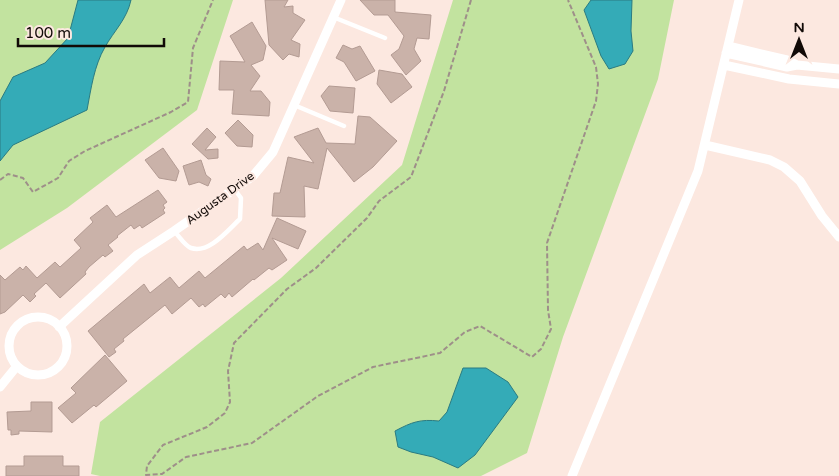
<svg xmlns="http://www.w3.org/2000/svg" width="839" height="476" font-family="'Varela Round',sans-serif">
  <style>
    .green { fill: #c2e39f }
    .water { fill: #34abb7; stroke: #2a7b82 }
    .building { fill: #cab2a9; stroke: #b39b93 }
    .lines { fill: none; stroke-linecap: round; stroke-linejoin: round }
    .path { stroke: #9e8f89; stroke-width: 2; stroke-dasharray: 5 2.5; stroke-linecap: butt }
    .service { stroke: #fff; stroke-width: 4.5 }
    .minor { stroke: #fff; stroke-width: 9 }
    .labels { text-anchor: middle; dominant-baseline: central; stroke-width: 4; stroke-linejoin: round; paint-order: stroke }
    .street-label { font-size: 12px; fill: #110a07; stroke: #fce8e0 }
  </style>
  <rect width="100%" height="100%" fill="#fce8e0"/>
  <path class="green" d="M0 0H233L197 110 67 208 0 250Z
    M453 0H674L658 79 563 337 527 453 481 476H100L91 474 100 422 281 278 402 165Z"/>
  <path class="water" d="M78 0H131C127 19 114 31 105 47 94 66 91 89 87 110L13 145 0 161V101L13 77 45 63 68 38Z
    M591 0H632L631 31 633 51 625 64 609 69 601 56 584 10Z
    M463 368H486L508 382 518 397 475 455 458 468 433 457 411 452 398 447 395 431C412 422 420 419 439 421L447 412Z"/>
  <path class="building" d="M265 0H288L284 7 293 6V13L305 20 291 40 300 44 299 57 289 54 283 60 269 45Z
    M360 0H395V12L431 15 429 39 417 38 414 49 421 61 406 75 391 55 399 49 404 36 388 15H374Z
    M252 22 266 46 263 60 251 65 260 76 250 91H261L270 102 269 116 232 114 234 90H219L220 61 245 62 230 36Z
    M343 45 352 49 360 46 375 71 356 81 344 62 336 58Z
    M379 70 402 74 412 87 391 103 377 84Z
    M329 86 355 88 353 113 330 111 321 96Z
    M358 116 370 117 397 141 373 167 354 182 327 148 318 189 304 186 305 217 272 216 274 193H280L288 157 314 163 294 137 318 128 326 143 355 144Z
    M238 120 253 135 252 147 237 146 225 133Z
    M207 128 216 137 205 150 218 149V158L208 159 192 144Z
    M163 148 179 171 176 181 159 178 145 160Z
    M201 160 206 175 211 179 208 186 199 182 189 185 183 166Z
    M158 190 167 202 163 205 165 208 163 210 165 213 142 228 140 225 134 229 131 225 117 236 118 237 108 245 113 251 105 257 103 255 89 267 85 272 86 274 60 298 46 283 34 294 36 296 30 302 23 295 5 312 0 314V275L5 280 20 267 23 270 26 266 37 278 55 262 60 267 81 248 74 240 93 222 90 218 107 205 116 217Z
    M277 218 306 231 298 249 272 238 287 260 272 270 269 268 254 280 253 279 232 297 229 293 225 298 221 294 205 307 203 304 199 307 191 298 172 314 165 305 123 339 124 341 114 349 116 352 109 357 88 331 144 284 150 293 170 277 179 288 199 271 205 278 244 246 247 250 258 243 263 250Z
    M105 355 127 381 96 407 94 405 72 423 58 408 76 393 71 388Z
    M31 402H52V432L19 431V434L11 435V430H8L7 412 31 411Z
    M24 456H63V466H79V476H6V466H24Z"/>
  <g class="lines">
    <path class="path" d="M471 0 444 91 411 177 379 201 367 218 316 268 287 289 234 343 228 371 230 402 225 413 207 427 163 445 147 466 146 475 162 474 186 457 252 443 318 396 373 367 440 353 465 332 480 326 532 357 541 349 551 329 548 310 547 243 596 101 598 84 596 67 568 0
      M0 180 8 174 23 178 33 192 58 178 69 161 85 151 171 112 188 102 193 48 213 0"/>
    <path class="service" d="M333 17 385 38
      M294 105 344 126
      M174 231C179 236 185 246 191 248 209 254 228 230 240 219L241 198 235 190"/>
    <path class="minor" d="M728 46 787 60 797 65
      M726 53 787 67 797 65 839 69
      M724 65 789 79 839 84
      M705 145 770 160 784 167 800 181 822 216 839 237
      M9 346a29 29 0 1 1 58 0a29 29 0 1 1-58 0Z
      M59 327 137 255 174 231 253 176 273 152 341 0
      M0 387 17 366
      M572 476 698 171 739 0"/>
  </g>
  <g class="labels">
    <g class="street-label">
      <text transform="translate(220 198) rotate(-36)">Augusta Drive</text>
    </g>
  </g>
  <g transform="translate(799 40)" stroke="#fce8e0" stroke-width="4" paint-order="stroke">
  <path d="M0-4L9 19L0 12L-9 19Z" fill="#110a07"/>
  <text y="-8" font-size="14" font-weight="bold" text-anchor="middle" fill="#110a07">N</text>
  </g>
  <path d="M18 38v8h146v-8" fill="none" stroke="#110a07" stroke-width="2.5"/>
  <text x="25" y="38" font-size="15" fill="#110a07" stroke="#fce8e0" stroke-width="4" paint-order="stroke">100 m</text>
</svg>
